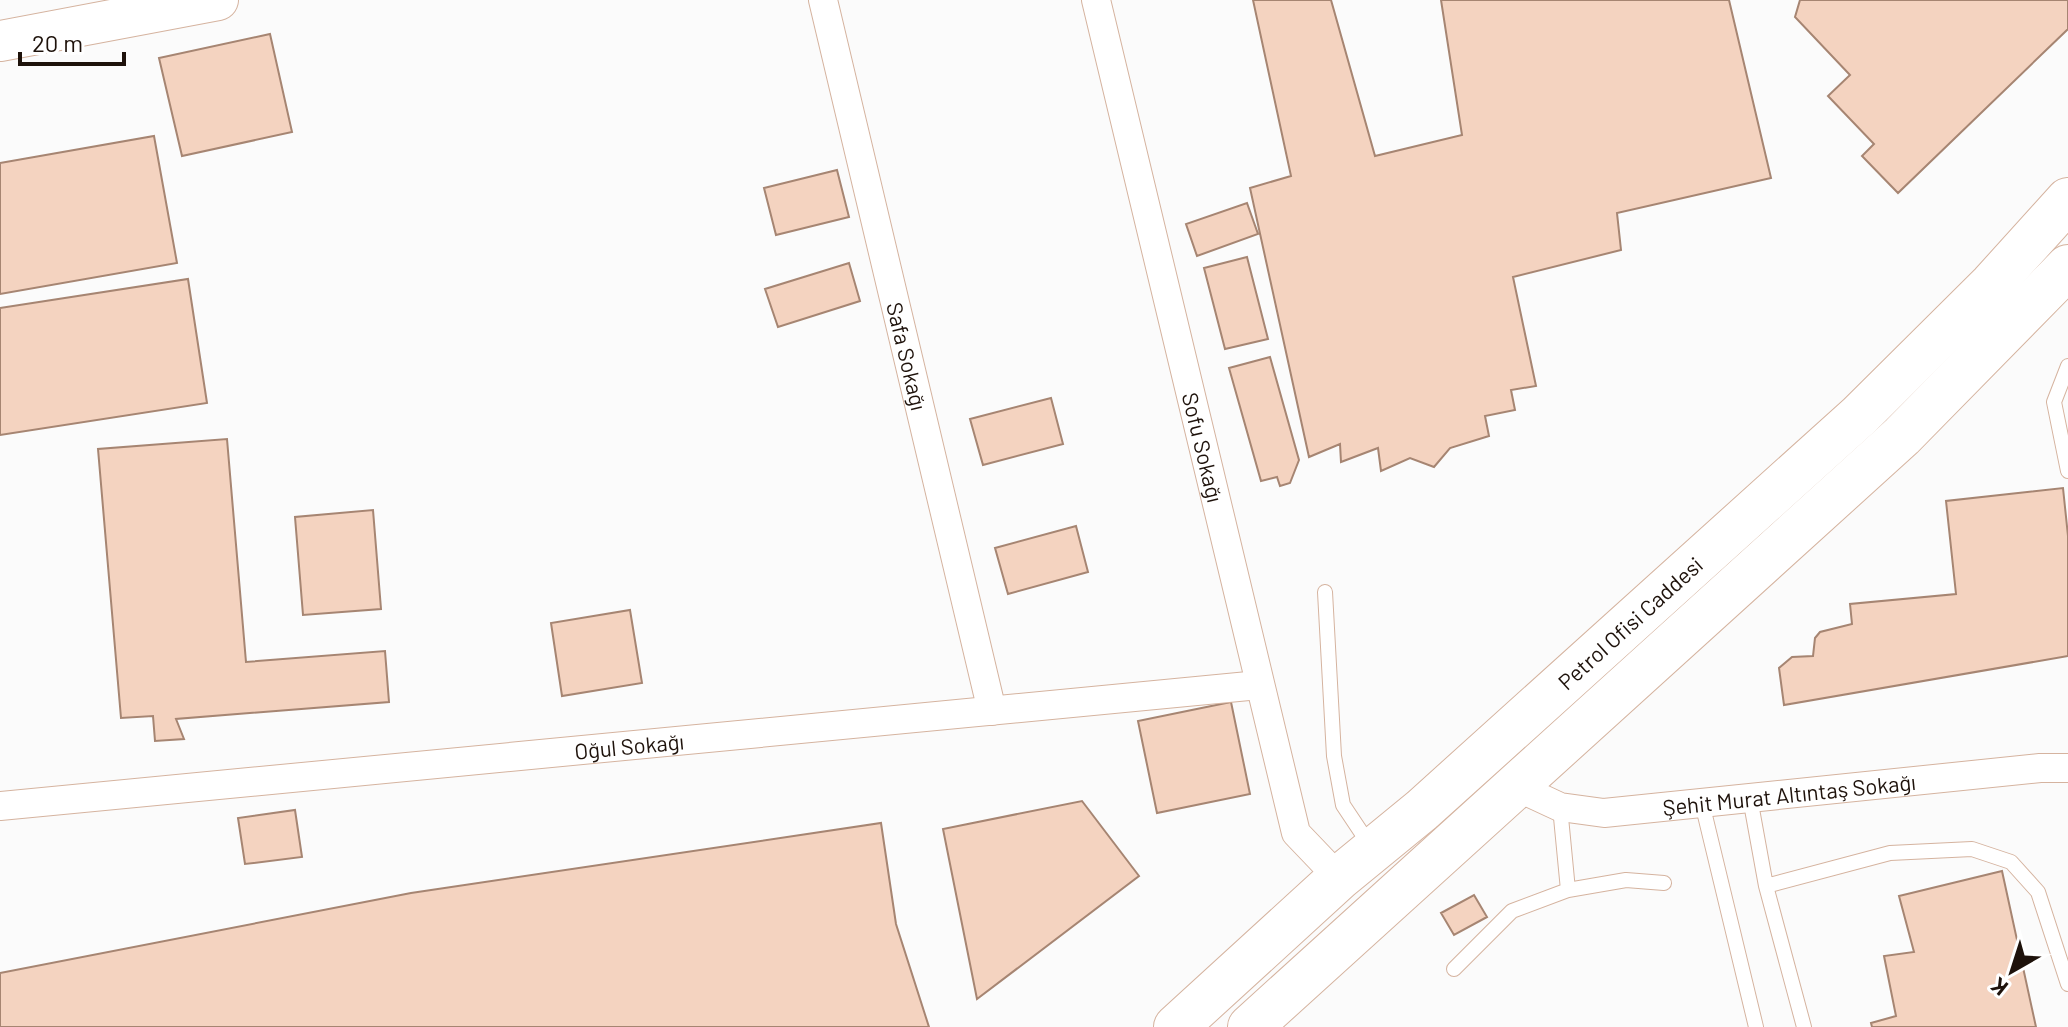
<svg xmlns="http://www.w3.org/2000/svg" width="2068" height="1027" font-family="Barlow,sans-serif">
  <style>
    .building { fill: #f4d3c0; stroke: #a68572; stroke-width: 2 }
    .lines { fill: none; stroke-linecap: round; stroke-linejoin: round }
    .lane-casing { stroke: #d5b39f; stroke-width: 16 }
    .street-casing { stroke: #d5b39f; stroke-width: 30 }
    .secondary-casing { stroke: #d5b39f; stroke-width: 42 }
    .primary-casing { stroke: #d5b39f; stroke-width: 46 }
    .lane { stroke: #fff; stroke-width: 14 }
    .street { stroke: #fff; stroke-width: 28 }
    .secondary { stroke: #fff; stroke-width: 40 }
    .primary { stroke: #fff; stroke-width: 44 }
    .labels { text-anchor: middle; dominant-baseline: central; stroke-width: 8; stroke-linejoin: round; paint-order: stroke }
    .street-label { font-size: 22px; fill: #1e120b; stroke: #fff }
  </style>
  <rect width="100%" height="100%" fill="#fbfbfb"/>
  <path class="building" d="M1253 0H1331L1375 156 1462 135 1441 0H1729L1771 178 1617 213 1621 250 1513 277 1536 386 1511 390 1515 410 1485 416 1489 436 1450 448 1434 467 1410 458 1381 471 1378 448 1341 462 1340 444 1309 457 1250 188 1291 176Z
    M1800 0H2068V29L1898 193 1862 156 1874 144 1828 96 1850 75 1795 17Z
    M270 34 292 132 182 156 159 58Z
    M154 136 177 263 0 294V163Z
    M837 170 849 217 776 235 764 188Z
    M1247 203 1258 234 1197 256 1186 224Z
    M1247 257 1268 339 1225 349 1204 268Z
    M849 263 860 301 778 327 765 289Z
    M188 279 207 403 0 435V308Z
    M1270 357 1299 460 1290 483 1280 486 1277 477 1261 481 1229 368Z
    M1051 398 1063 444 983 465 970 419Z
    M227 439 246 662 385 651 389 702 176 719 184 739 155 741 153 716 121 718 98 449Z
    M2063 488 2068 536V656L1784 705 1779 668 1792 657 1813 656 1815 638 1820 632 1852 624 1850 604 1956 594 1946 501Z
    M373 510 381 609 303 615 295 517Z
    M1076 526 1088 572 1008 594 995 548Z
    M630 610 642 683 562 696 551 623Z
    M1231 702 1250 794 1157 813 1138 721Z
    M1082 801 1139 876 977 999 943 829Z
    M295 810 302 857 245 864 238 818Z
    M881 823 896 924 929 1027H0V973L411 893Z
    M2002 871 2036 1027H1872L1871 1023 1896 1016 1884 956 1914 952 1899 896Z
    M1474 895 1487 917 1454 935 1441 913Z"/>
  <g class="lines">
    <defs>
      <path id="lane" d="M2068 366 2054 402 2068 471
        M1325 592 1334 756 1343 805 1371 847
        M1750 798 1766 886 1804 1027
        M1702 803 1756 1027
        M1560 807 1568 890
        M1766 886 1890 853 1972 849 2011 862 2038 892 2068 984
        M1454 969 1512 911 1568 890 1626 880 1664 883"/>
      <g id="street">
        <path id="s1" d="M823 0 992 711"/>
        <path id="s2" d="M1096 0 1296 833 1339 878"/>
        <path id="s3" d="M1515 786 1560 807 1604 813 2040 768H2068"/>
        <path id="s4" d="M0 806 1259 685"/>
      </g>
      <path id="secondary" d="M0 41 218 0"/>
      <g id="primary">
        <path id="s5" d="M1176 1027 1339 878 1422 810 1859 416 1992 284 2068 200"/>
        <path d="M1250 1027 1902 436 2068 267"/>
      </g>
    </defs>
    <use href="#lane" class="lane-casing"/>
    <use href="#street" class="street-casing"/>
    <use href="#secondary" class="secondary-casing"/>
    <use href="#primary" class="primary-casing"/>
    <use href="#lane" class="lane"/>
    <use href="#street" class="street"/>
    <use href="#secondary" class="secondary"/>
    <use href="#primary" class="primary"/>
  </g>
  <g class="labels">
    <g class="street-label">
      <text stroke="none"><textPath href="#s1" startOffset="366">Safa Sokağı</textPath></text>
      <text stroke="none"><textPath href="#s2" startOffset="460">Sofu Sokağı</textPath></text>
      <text stroke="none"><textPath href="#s5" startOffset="608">Petrol Ofisi Caddesi</textPath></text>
      <text stroke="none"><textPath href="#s4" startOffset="632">Oğul Sokağı</textPath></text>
      <text stroke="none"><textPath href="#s3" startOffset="280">Şehit Murat Altıntaş Sokağı</textPath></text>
    </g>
  </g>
  <g transform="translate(2012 971) rotate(219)" stroke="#ffffff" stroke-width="6" paint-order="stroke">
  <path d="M0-6L14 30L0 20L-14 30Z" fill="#1e120b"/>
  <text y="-12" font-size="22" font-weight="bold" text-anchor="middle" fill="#1e120b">K</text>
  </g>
  <path d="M20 52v12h104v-12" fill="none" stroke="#1e120b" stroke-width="4"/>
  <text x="32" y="52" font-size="24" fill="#1e120b" stroke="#ffffff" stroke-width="6" paint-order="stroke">20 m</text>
</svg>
